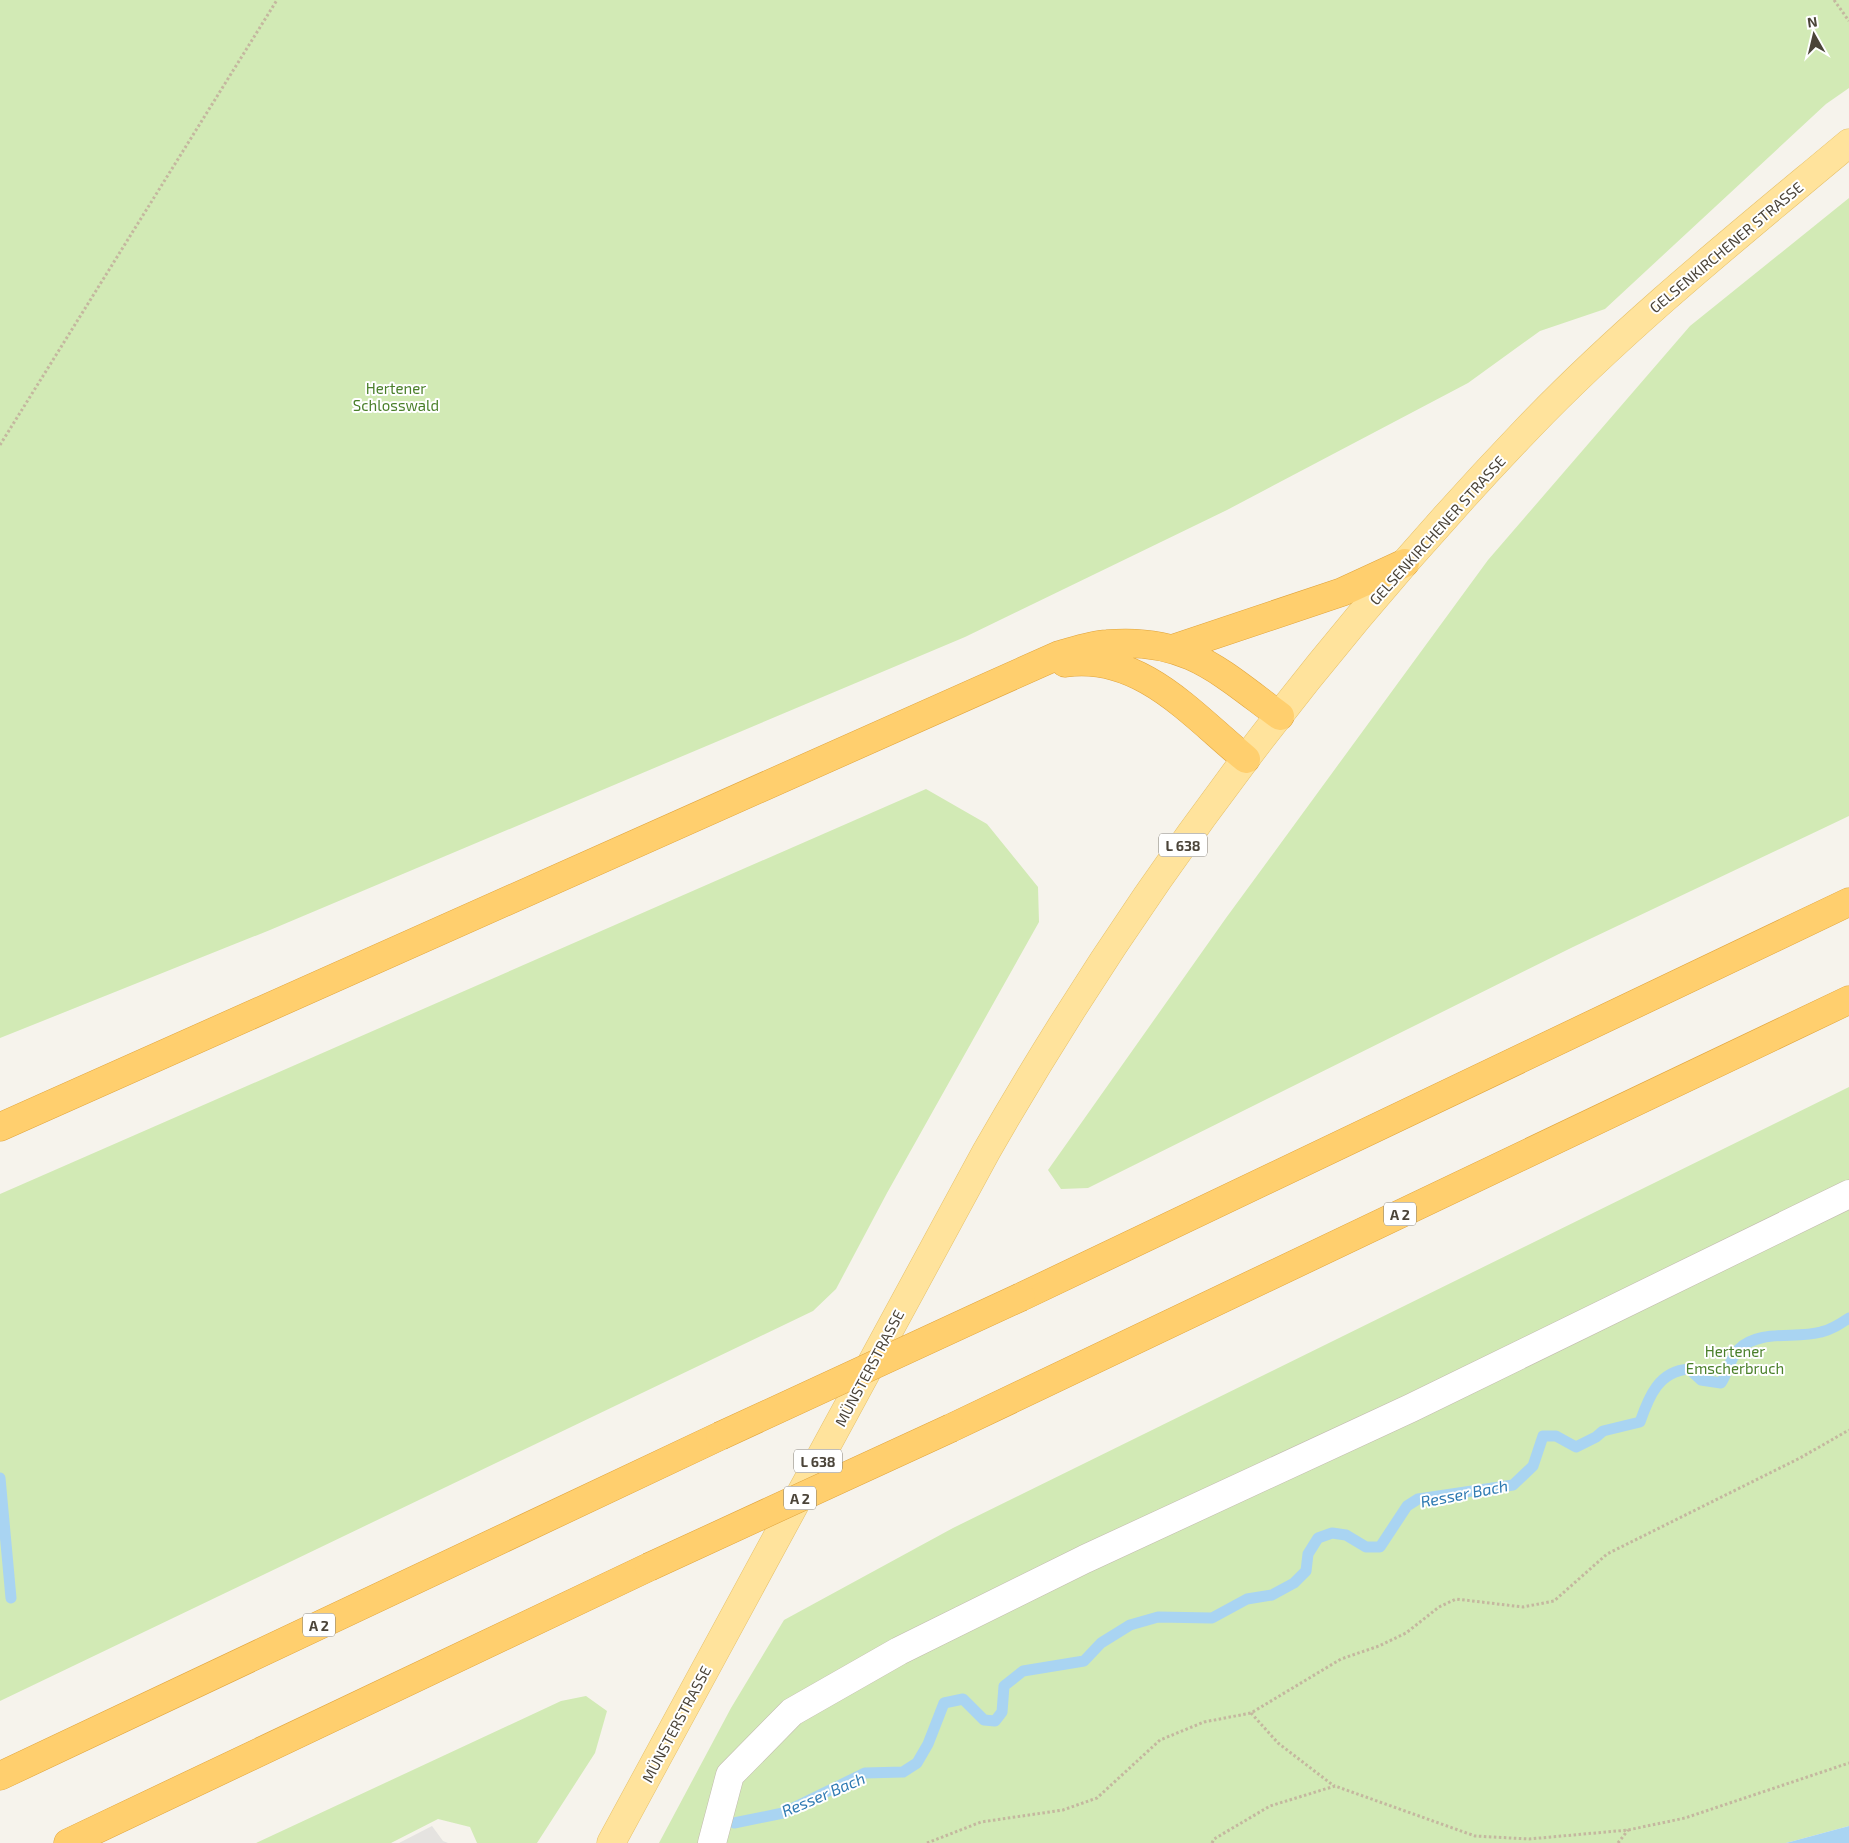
<svg xmlns="http://www.w3.org/2000/svg" width="1849" height="1843" font-family="'Exo 2',sans-serif">
  <style>
    .green { fill: #d2eab5 }
    .parking { fill: #e5e3e0 }
    .water { fill: #a9d4f2 }
    .lines { fill: none; stroke-linecap: round; stroke-linejoin: round }
    .stream { stroke: #a9d4f2; stroke-width: 11 }
    .minor-casing { stroke: #c2bbae; stroke-width: 29 }
    .major-casing { stroke: #e6c16a; stroke-width: 29 }
    .highway-casing { stroke: #e0a43c; stroke-width: 29 }
    .path { stroke: #c4b79f; stroke-width: 3; stroke-dasharray: 2.5 2.5; stroke-linecap: butt }
    .minor { stroke: #fff; stroke-width: 28 }
    .major { stroke: #ffe39c; stroke-width: 28 }
    .highway { stroke: #ffcf6e; stroke-width: 28 }
    .highway-bridge-casing { stroke: #e0a43c; stroke-width: 29; stroke-linecap: butt }
    .highway-bridge { stroke: #ffcf6e; stroke-width: 28 }
    .labels { text-anchor: middle; dominant-baseline: central; stroke-width: 4; stroke-linejoin: round; paint-order: stroke }
    .shield { fill: #fff; stroke: #817c74; stroke-width: 1 }
    .shield-label { font-size: 14px; font-weight: bold; fill: #4b4439 }
    .street-label { font-size: 15px; fill: #4b4439; stroke: #fff }
    .park-label { font-size: 15px; fill: #4a7f2a; stroke: #fff }
    .water-label { font-size: 16px; font-style: italic; fill: #2e7ab2; stroke: #fff }
  </style>
  <rect width="100%" height="100%" fill="#f6f3ec"/>
  <path class="green" d="M0 0H1849V88L1826 104 1605 309 1540 331 1468 383 1227 510 965 637 270 930 0 1038Z
    M1849 198V816L1573 947 1088 1188 1061 1189 1048 1170 1226 918 1488 560 1690 326Z
    M926 789 987 824 1038 887 1039 922 887 1193 836 1289 813 1311 0 1701V1194Z
    M1849 1087V1826L1786 1843H659L731 1708 784 1620 953 1528Z
    M586 1696 607 1711 595 1753 537 1843H477L470 1827 438 1819 391 1843H256L561 1701Z"/>
  <path class="parking" d="M432 1826 443 1841 448 1843H399Z"/>
  <path class="water" d="M1849 1826V1843H1786Z"/>
  <g class="lines">
    <path class="stream" d="M0 1478 11 1598
      M734 1823 783 1813 865 1773 903 1772 917 1763 928 1744 944 1703 963 1699 984 1720 995 1721 1002 1712 1004 1686 1023 1671 1084 1661 1101 1643 1130 1625 1158 1617 1212 1618 1247 1599 1272 1595 1294 1583 1306 1571 1308 1554 1318 1538 1332 1533 1346 1535 1366 1547H1380L1407 1506 1418 1499 1513 1485 1533 1466 1543 1436H1556L1576 1447 1596 1437 1603 1431 1640 1422C1649 1396 1659 1371 1689 1369L1701 1380 1721 1383C1729 1371 1729 1359 1739 1349 1760 1329 1795 1339 1821 1332 1831 1330 1840 1324 1849 1318"/>
    <defs>
      <path id="minor" d="M712 1843 730 1775 792 1712 899 1651 1085 1559 1411 1408 1849 1194"/>
      <path id="major" d="M611 1843 986 1152C1136 890 1319 646 1528 428 1627 325 1739 235 1849 143"/>
      <path id="highway" d="M1175 648 1342 592 1405 563
        M1065 663C1141 652 1193 716 1246 759
        M0 1127 1059 655C1074 651 1091 645 1107 644 1187 637 1220 672 1280 716
        M1021 1297 1849 902
        M951 1428 1849 1000
        M0 1776 720 1436
        M68 1843 649 1567"/>
    </defs>
    <use href="#minor" class="minor-casing"/>
    <use href="#major" class="major-casing"/>
    <use href="#highway" class="highway-casing"/>
    <path class="path" d="M1834 0 1849 21
      M0 445 277 0
      M1251 1713 1278 1743 1334 1786
      M927 1843 981 1822 1063 1810 1097 1798 1160 1740 1204 1722 1251 1713 1341 1659 1379 1646 1406 1633 1439 1607 1456 1599 1523 1607 1554 1601 1607 1554 1800 1458 1849 1430
      M1212 1843 1214 1839 1270 1806 1335 1786 1475 1836 1529 1839 1628 1830 1685 1818 1849 1763
      M1618 1843 1628 1830"/>
    <use href="#minor" class="minor"/>
    <use href="#major" class="major"/>
    <use href="#highway" class="highway"/>
    <defs>
      <path id="highway-bridge" d="M720 1436 1021 1297
        M649 1567 951 1428"/>
    </defs>
    <use href="#highway-bridge" class="highway-bridge-casing"/>
    <use href="#highway-bridge" class="highway-bridge"/>
  </g>
  <g class="labels">
    <g class="shield">
      <rect x="1159" y="833.5" width="48" height="23" rx="4"/>
      <rect x="1384" y="1202.5" width="32" height="23" rx="4"/>
      <rect x="794" y="1449.5" width="48" height="23" rx="4"/>
      <rect x="784" y="1486.5" width="32" height="23" rx="4"/>
      <rect x="303" y="1613.5" width="32" height="23" rx="4"/>
    </g>
    <g class="shield-label">
      <text x="1183" y="845">L 638</text>
      <text x="1400" y="1214">A 2</text>
      <text x="818" y="1461">L 638</text>
      <text x="800" y="1498">A 2</text>
      <text x="319" y="1625">A 2</text>
    </g>
    <g class="street-label">
      <text transform="translate(1726 247) rotate(-40)">GELSENKIRCHENER STRASSE</text>
      <text transform="translate(1437 530) rotate(-48)">GELSENKIRCHENER STRASSE</text>
      <text transform="translate(869 1368) rotate(-62)">MÜNSTERSTRASSE</text>
      <text transform="translate(676 1724) rotate(-62)">MÜNSTERSTRASSE</text>
    </g>
    <g class="park-label">
      <text x="396" y="388">Hertener<tspan x="396" dy="17">Schlosswald</tspan></text>
      <text x="1735" y="1351">Hertener<tspan x="1735" dy="17">Emscherbruch</tspan></text>
    </g>
    <g class="water-label">
      <text transform="translate(1464 1493) rotate(-11)">Resser Bach</text>
      <text transform="translate(823 1794) rotate(-23)">Resser Bach</text>
    </g>
  </g>
  <g transform="translate(1814 35) rotate(352)" stroke="#ffffff" stroke-width="4" paint-order="stroke">
  <path d="M0-4L9 19L0 12L-9 19Z" fill="#4b4439"/>
  <text y="-8" font-size="14" font-weight="bold" text-anchor="middle" fill="#4b4439">N</text>
  </g>
</svg>
